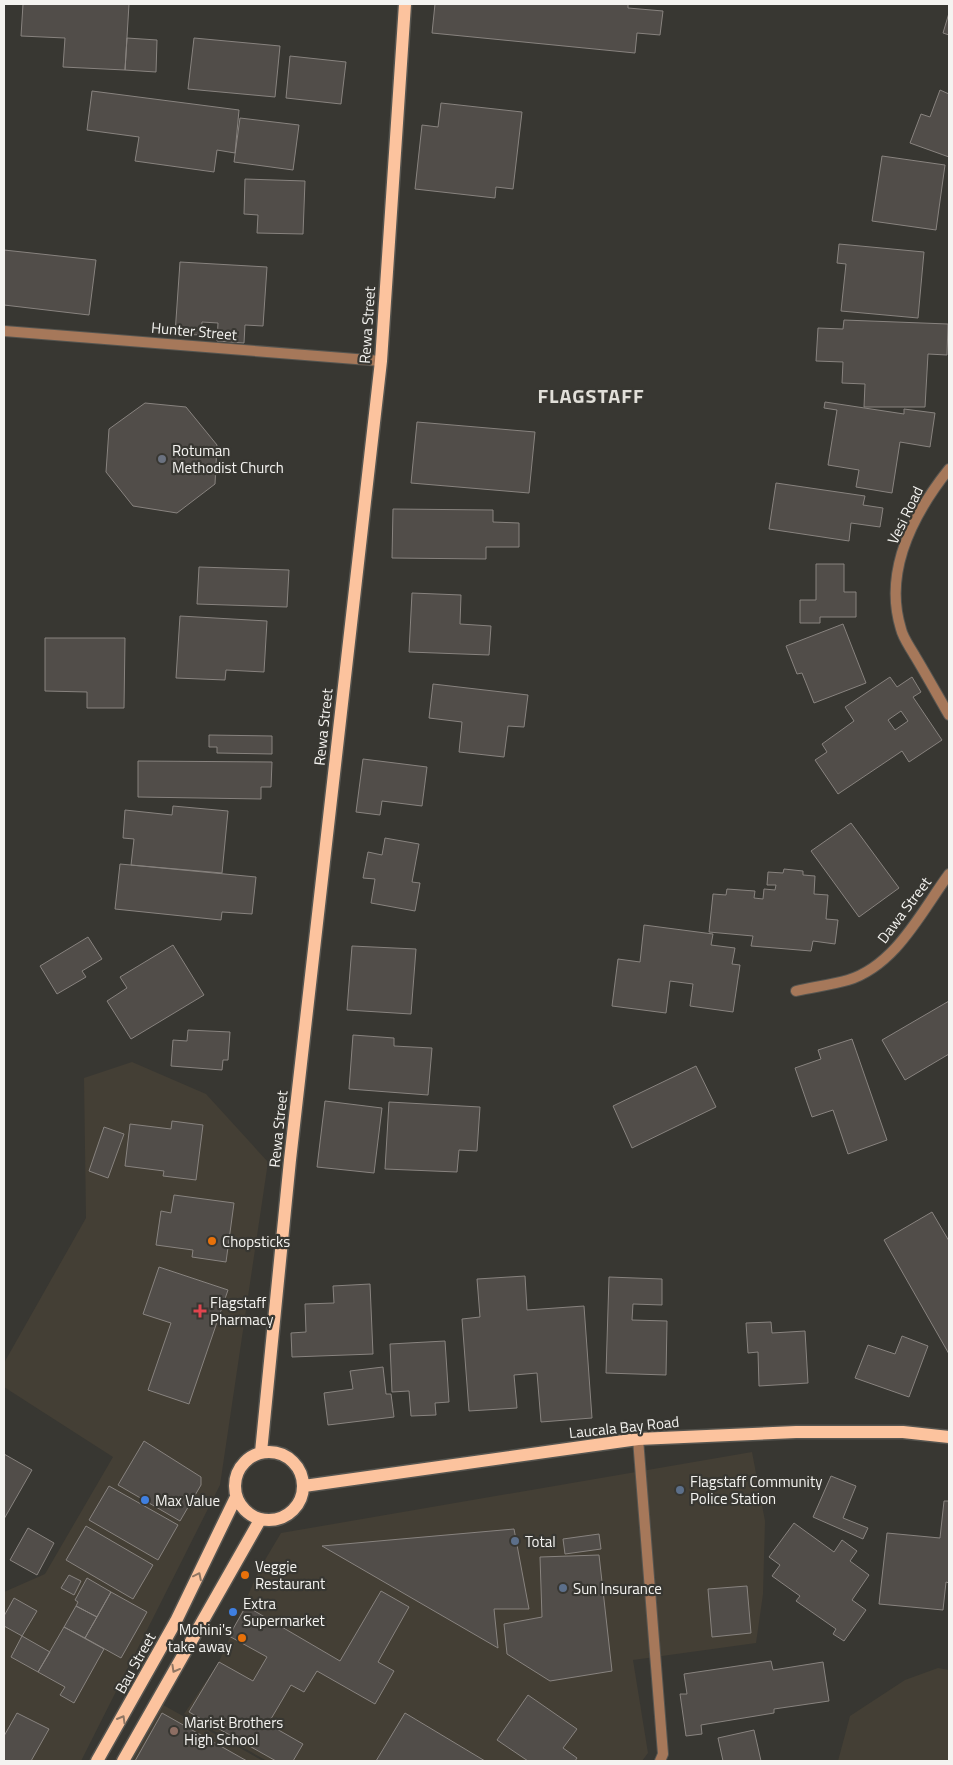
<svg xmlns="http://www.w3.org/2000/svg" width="953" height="1765" font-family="'Titillium Web',sans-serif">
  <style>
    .built { fill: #443f35 }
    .building { fill: #514d49; stroke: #88837f; fill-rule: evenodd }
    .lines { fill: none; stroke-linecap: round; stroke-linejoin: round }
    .minor-casing { stroke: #565550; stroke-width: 12 }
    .primary-casing { stroke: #565550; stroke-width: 15 }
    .minor { stroke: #a6785a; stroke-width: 10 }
    .primary { stroke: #fcc39e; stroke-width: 12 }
    .oneway { stroke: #907663 }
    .worship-dot { fill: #6b7280; stroke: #383732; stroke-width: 2 }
    .food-dot { fill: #e8710a; stroke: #383732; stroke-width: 2 }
    .health-dot { fill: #e0444e; stroke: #383732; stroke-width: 2 }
    .service-dot { fill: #5c6f8a; stroke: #383732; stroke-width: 2 }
    .shop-dot { fill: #3f7fe0; stroke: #383732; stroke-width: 2 }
    .education-dot { fill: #8d6e63; stroke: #383732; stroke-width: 2 }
    .labels { text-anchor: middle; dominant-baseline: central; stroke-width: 4.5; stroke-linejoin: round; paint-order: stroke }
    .street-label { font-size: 15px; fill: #f4f3f0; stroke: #383732 }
    .poi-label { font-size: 15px; fill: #f4f3f0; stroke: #383732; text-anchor: start }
    .district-label { font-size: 20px; font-weight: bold; letter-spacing: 1px; fill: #e1dfd9; stroke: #383732 }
  </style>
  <rect width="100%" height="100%" fill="#383732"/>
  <path class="built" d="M132 1062 206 1094 268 1162 220 1485 81 1761H4V1592L45 1574 113 1457 4 1387V1363L86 1218 84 1078Z
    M752 1452 765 1521 763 1594 756 1643 633 1660 648 1753 642 1761H267L184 1714 219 1662 259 1570 281 1533Z
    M938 1668 949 1670V1761H838L850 1716 905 1680Z
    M156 1701 263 1761H121Z"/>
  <path class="building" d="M23 4H129L125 70 63 67 65 38 21 36Z
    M435 4H628V8L663 11 660 35 637 33 635 53 432 33Z
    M949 13V35L943 33Z
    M127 38 157 40 156 72 125 70Z
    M194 38 280 46 275 97 188 89Z
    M290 56 346 62 341 104 286 98Z
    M940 90 949 94V157L910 143 921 114 930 117Z
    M92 91 239 110 235 153 217 150 214 172 135 161 139 137 87 130Z
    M441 103 522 112 513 189 496 187 495 198 415 189 422 125 438 127Z
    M240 118 299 125 293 170 234 162Z
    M882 156 945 165 936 230 872 221Z
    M245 179 305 181 303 234 257 233 258 215 244 214Z
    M839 244 924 252 918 318 841 311 846 264 837 263Z
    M4 250 96 260 89 315 4 305Z
    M180 262 267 267 263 326 245 325 244 343 217 341 218 323 202 322 201 335 175 334Z
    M844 320 948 324 947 355 928 354 925 407H864L865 384 842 383 843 362 816 361 818 328 843 329Z
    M825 402 904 414V409L935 413 930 447 900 442 892 493 856 487 859 470 828 465 837 410 824 408Z
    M145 403 186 407 217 445 215 484 177 513 133 506 106 472 109 429Z
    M417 422 535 432 529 493 411 483Z
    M776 483 865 496 863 505 883 508 880 527 851 523 849 541 769 529Z
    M393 509 493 510V522L519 523V547H486V559L392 558Z
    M816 564H844V592H856V617H820V623H800V600H816Z
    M199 567 289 570 287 607 197 604Z
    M412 593 461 595 460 624 491 626 489 655 409 652Z
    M180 616 267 621 264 672 226 670 225 680 176 678Z
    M843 624 866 683 814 703 802 673 797 674 786 646Z
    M45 638H125L124 708H87V692L45 691Z
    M890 677 897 687 912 677 921 692 913 697 942 740 909 762 902 751 838 794 815 760 827 752 822 744 854 721 845 707ZM901 711 908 721 895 730 888 720Z
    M433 684 528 695 524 727 508 726 504 757 459 752 462 722 429 718Z
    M209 735 272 736V754L217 753V747H209Z
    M363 759 427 767 422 806 382 801 380 815 356 812Z
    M138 761 272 762 271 787H261V799L138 797Z
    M173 806 228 811 222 873 131 865 134 839 123 838 125 810 172 815Z
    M851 823 899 888 859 917 811 851Z
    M385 838 419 844 412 882 420 883 415 911 371 903 375 879 363 878 368 852 382 855Z
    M120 864 256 877 252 914 222 912 221 920 115 909Z
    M784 869 803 871V875L815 876 814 894 828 895 826 919 838 920 835 944 813 941 811 951 751 946 753 936 709 932 713 894 726 895 727 889 755 891 754 898 763 899 764 889 775 890 776 885H767L768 872 783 873Z
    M644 925 713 934 711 945 735 948 732 964 740 965 733 1012 690 1006 693 984 670 981 666 1013 612 1006 618 959 640 962Z
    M88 937 102 959 82 971 86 977 57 994 40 966Z
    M173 945 204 995 131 1039 107 1001 127 988 120 977Z
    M352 946 416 949 411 1014 347 1010Z
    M949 1001V1054L905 1080 882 1040Z
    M188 1030 230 1032 228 1060H223L222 1070 171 1066 173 1040 187 1041Z
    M353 1035 394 1038V1046L432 1048 428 1095 349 1089Z
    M852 1039 887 1140 848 1154 833 1110 812 1117 795 1068 821 1059 818 1050Z
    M696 1066 716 1107 632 1148 613 1106Z
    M325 1101 382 1108 374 1173 317 1167Z
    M389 1102 480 1107 477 1151 459 1150 457 1172 385 1169Z
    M172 1121 203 1125 196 1180 163 1176 164 1171 125 1166 130 1124 171 1129Z
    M104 1127 124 1134 108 1178 89 1171Z
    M174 1195 234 1203 226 1262 192 1257 193 1250 156 1245 161 1211 171 1213Z
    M932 1212 949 1241V1354L884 1240Z
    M159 1267 228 1290 189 1404 148 1390 171 1323 143 1314Z
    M525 1276 527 1310 584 1306 592 1418 541 1422 537 1373 514 1375 517 1408 469 1411 462 1319 480 1317 477 1279Z
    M609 1277 662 1279V1305L633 1304 632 1320 667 1321 666 1375 606 1373Z
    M370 1284 373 1354 292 1357 291 1333 306 1332 305 1304 334 1303 333 1286Z
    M771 1322 772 1333 805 1331 808 1383 759 1386 758 1352 748 1353 746 1323Z
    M902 1336 928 1346 909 1397 855 1378 868 1345 895 1354Z
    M445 1341 449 1402 435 1403 436 1415 411 1416 409 1391 392 1392 390 1344Z
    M383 1367 386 1394H391L394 1417 328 1425 324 1393 353 1389 350 1371Z
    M144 1441 201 1477V1485L180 1521 118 1485Z
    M4 1454 32 1470 4 1519Z
    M831 1476 856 1486 843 1518 868 1528 863 1539 813 1517Z
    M109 1486 178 1525 158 1560 89 1520Z
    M944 1501H949V1583L946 1582 943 1610 879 1604 887 1533 940 1538Z
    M794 1523 834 1552 842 1540 857 1551 850 1561 869 1575 852 1600 866 1610 844 1641 833 1634 836 1629 796 1601 800 1596 772 1576 780 1565 769 1557Z
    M86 1526 153 1565 133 1599 66 1560Z
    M28 1528 54 1543 37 1575 10 1560Z
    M514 1529 529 1609H494L498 1648 322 1546Z
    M599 1534 601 1549 565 1554 563 1539Z
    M599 1555 612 1671 550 1681 507 1654 504 1624 542 1617 540 1557Z
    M69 1575 81 1581 74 1595 61 1588Z
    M87 1578 111 1592 97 1617 76 1606 78 1602 75 1600Z
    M747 1586 751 1633 712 1637 708 1589Z
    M381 1591 409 1607 378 1662 394 1671 375 1704 317 1671 304 1692 291 1685 268 1724 303 1744 293 1761H276L189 1712 219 1662 253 1681 267 1657 229 1636 246 1606 340 1661Z
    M111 1592 147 1612 121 1658 85 1638Z
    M14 1598 37 1611 22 1636 4 1626V1616Z
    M76 1606 97 1617 85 1638 64 1627Z
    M64 1627 104 1649 74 1703 60 1695 65 1687 38 1672Z
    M22 1636 50 1652 38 1672 11 1657Z
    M771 1661 773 1670 823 1662 829 1701 774 1709V1713L701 1725 702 1734 686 1736 680 1694H687L684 1674Z
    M528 1695 577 1729 563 1748 577 1758 575 1761H528L497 1740Z
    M17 1713 49 1729 31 1761H4V1736Z
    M162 1713 247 1761H135Z
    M405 1713 485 1761H376Z
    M754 1730 761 1761H723L718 1738Z"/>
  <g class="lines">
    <defs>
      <path id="minor" d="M4 331 381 361
        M949 469C914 513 883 571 901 629 903 638 910 647 915 656 927 676 938 696 949 715
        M796 991C813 987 831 985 848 980 896 965 921 912 949 874
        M638 1439 663 1754 660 1761"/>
      <path id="primary" d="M235 1486a34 34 0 1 1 68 0a34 34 0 1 1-68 0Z
        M261 1452 290 1160 381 361 405 4
        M304 1486 638 1439 796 1432H903L949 1437
        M97 1761 176 1621 236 1497
        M123 1761 260 1520"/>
    </defs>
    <use href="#minor" class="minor-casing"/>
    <use href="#primary" class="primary-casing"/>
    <use href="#minor" class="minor"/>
    <use href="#primary" class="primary"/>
  </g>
  <defs><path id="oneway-chevron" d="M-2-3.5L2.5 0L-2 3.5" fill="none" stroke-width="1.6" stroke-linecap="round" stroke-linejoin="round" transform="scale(1.25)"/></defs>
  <g class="oneway">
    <use href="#oneway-chevron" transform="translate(198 1576) rotate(-64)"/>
    <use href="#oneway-chevron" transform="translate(175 1669) rotate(119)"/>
    <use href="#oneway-chevron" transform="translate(122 1719) rotate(-60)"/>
  </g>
  <circle class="worship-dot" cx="162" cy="459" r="5"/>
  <g class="food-dot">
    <circle cx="212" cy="1241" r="5"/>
    <circle cx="245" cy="1575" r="5"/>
    <circle cx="242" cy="1638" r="5"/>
  </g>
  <path class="health-dot" d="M197.5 1303.5h5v5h5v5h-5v5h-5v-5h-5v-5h5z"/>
  <g class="service-dot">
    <circle cx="680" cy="1490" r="5"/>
    <circle cx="515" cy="1541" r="5"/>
    <circle cx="563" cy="1588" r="5"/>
  </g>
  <g class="shop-dot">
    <circle cx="145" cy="1500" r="5"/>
    <circle cx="233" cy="1612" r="5"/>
  </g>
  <circle class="education-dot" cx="174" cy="1731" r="5"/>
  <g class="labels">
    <g class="street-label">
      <text transform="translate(367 325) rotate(-86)">Rewa Street</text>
      <text transform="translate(194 331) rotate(5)">Hunter Street</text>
      <text transform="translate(905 515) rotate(-64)">Vesi Road</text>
      <text transform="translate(323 727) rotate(-84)">Rewa Street</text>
      <text transform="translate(904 910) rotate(-53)">Dawa Street</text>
      <text transform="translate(278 1129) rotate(-84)">Rewa Street</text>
      <text transform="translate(624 1427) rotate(-6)">Laucala Bay Road</text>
      <text transform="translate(135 1663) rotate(-61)">Bau Street</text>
    </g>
    <g class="poi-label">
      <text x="172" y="450">Rotuman<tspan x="172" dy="17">Methodist Church</tspan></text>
      <text x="222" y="1241">Chopsticks</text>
      <text x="210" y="1302">Flagstaff<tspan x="210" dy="17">Pharmacy</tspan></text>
      <text x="690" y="1481">Flagstaff Community<tspan x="690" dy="17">Police Station</tspan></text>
      <text x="155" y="1500">Max Value</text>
      <text x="525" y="1541">Total</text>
      <text x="255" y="1566">Veggie<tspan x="255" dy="17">Restaurant</tspan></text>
      <text x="573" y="1588">Sun Insurance</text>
      <text x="243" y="1603">Extra<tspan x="243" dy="17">Supermarket</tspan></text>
      <text x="232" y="1629" text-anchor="end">Mohini's<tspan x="232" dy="17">take away</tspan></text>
      <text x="184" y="1722">Marist Brothers<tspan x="184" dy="17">High School</tspan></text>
    </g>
    <g class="district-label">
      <text x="591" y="395">FLAGSTAFF</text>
    </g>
  </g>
  <rect width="953" height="1765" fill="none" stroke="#f4f3f0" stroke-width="10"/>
</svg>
